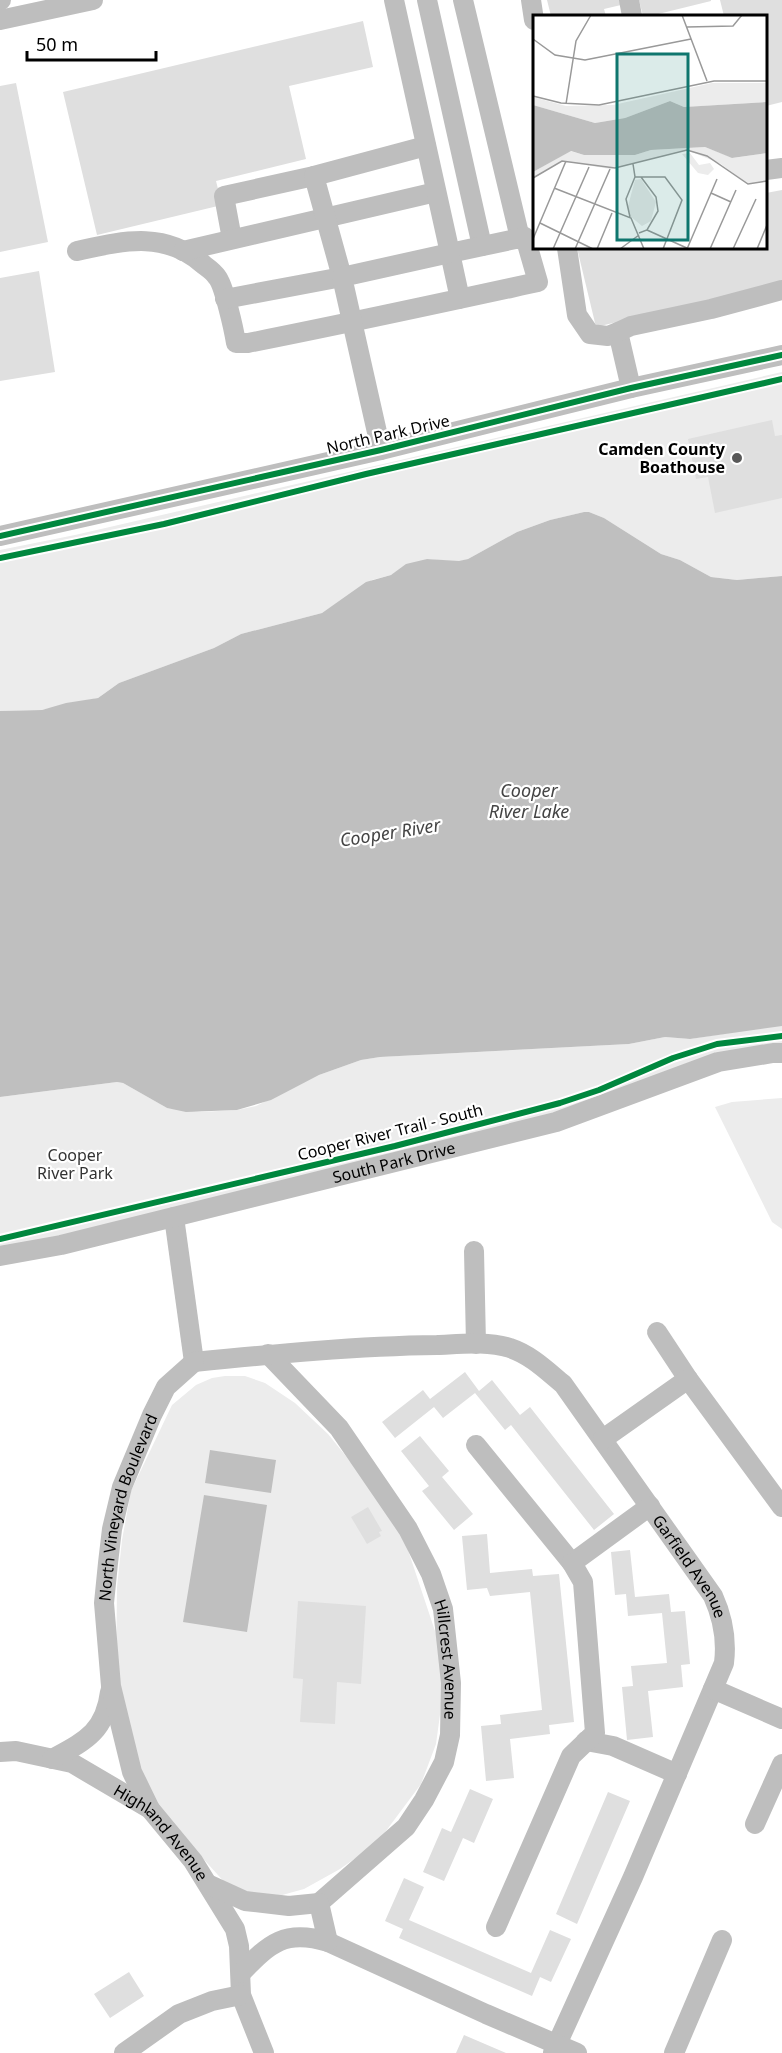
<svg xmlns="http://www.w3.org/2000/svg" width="782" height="2053" font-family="'Noto Sans',sans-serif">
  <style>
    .green { fill: #ececec }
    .water { fill: #bfbfbf }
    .building { fill: #dfdfdf }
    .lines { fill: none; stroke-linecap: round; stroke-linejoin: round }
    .minor { stroke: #bebebe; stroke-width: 20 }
    .cycleway-casing { stroke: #fff; stroke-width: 10 }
    .cycleway { stroke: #00873e; stroke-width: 6 }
    .poi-dot { fill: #595959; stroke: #fff; stroke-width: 2 }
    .labels { text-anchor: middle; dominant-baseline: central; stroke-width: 4.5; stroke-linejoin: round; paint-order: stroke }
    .street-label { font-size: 16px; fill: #000; stroke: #fff }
    .poi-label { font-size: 16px; font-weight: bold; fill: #000; stroke: #fff; text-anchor: end }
    .park-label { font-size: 16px; fill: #333; stroke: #fff }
    .water-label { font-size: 18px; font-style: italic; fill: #444; stroke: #fff }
    .inset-road { fill: none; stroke: #999; stroke-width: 1.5 }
    .view { fill: #0f766e; fill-opacity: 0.15; stroke: #0f766e; stroke-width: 3 }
    .inset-edge { fill: none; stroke: #000; stroke-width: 3 }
  </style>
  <rect width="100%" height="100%" fill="#fff"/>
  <path class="green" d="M782 372V576L737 580 711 577 680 560 661 554 604 518 589 512H584L550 520 517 532 468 559 459 562 427 559 391 575 372 580 322 613 241 634 214 648 119 683 98 698 42 710 0 711V550L75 535Z
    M773 1026H782V1053H773L556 1122 0 1256V1097L117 1082 123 1083 167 1108 201 1112 237 1110 256 1106 319 1075 361 1060 380 1057 629 1044 665 1037 690 1039Z
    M782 1098V1229L772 1222 715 1107 732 1102Z
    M225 1376H245L265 1383 295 1403 328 1434 375 1492 406 1544 436 1634 442 1673 441 1707 436 1744 421 1784 377 1843 340 1869 304 1889 275 1897H249L227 1885 141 1790 116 1673 117 1587 122 1540 131 1491 172 1405 196 1385 212 1378Z"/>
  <path class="water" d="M584 512H589L604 518 661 554 680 560 711 577 737 580 782 576V1026L690 1039 665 1037 629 1044 380 1057 361 1060 319 1075 271 1100 237 1110 186 1112 167 1108 123 1083 117 1082 0 1097V711L42 710 66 703 98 698 119 683 214 648 241 634 322 613 366 582 391 575 406 564 427 559 459 561 468 559 517 532 550 520Z
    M210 1450 276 1460 271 1493 205 1483Z
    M204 1495 267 1505 247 1632 183 1622Z"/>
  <path class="building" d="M547 0H619L621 5 604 9 606 16H551Z
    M639 0H711V1L650 16H643Z
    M720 0H782V102L766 106V16H724Z
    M363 21 373 67 289 86 306 159 216 181 222 205 97 235 63 92Z
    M16 83 48 242 0 252V86Z
    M782 190V283L596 327 577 248H766V193Z
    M39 271 55 372 0 381V278Z
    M772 420 775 436 782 435V498L715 513 708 477 696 479 688 439Z
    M465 1372 479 1391 492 1380 520 1415 530 1407 614 1514 594 1530 511 1425 505 1430 475 1393 443 1418 434 1407 395 1438 382 1422 423 1390 430 1399Z
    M420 1436 449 1471 442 1477 473 1514 454 1530 422 1491 429 1486 401 1451Z
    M368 1507 382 1531 379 1532 381 1536 367 1544 351 1517Z
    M487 1534 490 1573 532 1569 533 1576 559 1574 574 1722 549 1725 550 1734 510 1739 514 1778 486 1781 481 1726 501 1724 500 1715 542 1710 530 1592 490 1596 487 1588 467 1590 462 1536Z
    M630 1550 635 1597 669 1594 671 1612 685 1611 690 1664 681 1665 683 1687 648 1691 653 1737 627 1740 622 1687 633 1686 631 1666 667 1663 662 1613 628 1616 626 1594 615 1595 611 1552Z
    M298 1601 366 1606 361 1684 337 1682 335 1724 300 1722 303 1679 293 1678Z
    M470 1789 493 1799 474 1843 463 1838 444 1881 423 1872 442 1828 451 1832Z
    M608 1792 630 1801 577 1924 556 1914Z
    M404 1878 424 1887 409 1920 531 1973 550 1930 571 1939 551 1982 540 1977 532 1996 399 1938 403 1929 385 1921Z
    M129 1972 144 1996 110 2018 94 1994Z
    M464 2035 506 2053H456Z"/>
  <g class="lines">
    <g class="minor">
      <path d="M427 0 482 246"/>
      <path d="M463 0 520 238"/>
      <path d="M531 0 534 20"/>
      <path d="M629 0 632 16"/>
      <path d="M0 1 1 0"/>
      <path d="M0 20 93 0"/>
      <path d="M766 170 782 168"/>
      <path d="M232 239 224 196 314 176"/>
      <path d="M567 248 577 315 590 334 608 336 618 332 631 388"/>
      <path d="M77 251C123 241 165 230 204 265 208 268 214 272 217 277 224 285 234 330 236 343H248C345 324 441 303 538 282L525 237 450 253 460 299"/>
      <path d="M183 251 436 192"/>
      <path d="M225 299 342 277 314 176 426 146"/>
      <path d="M618 332 631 326 711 309 782 290"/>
      <path d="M381 450 342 277 450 253 394 0"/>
      <path d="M0 536 381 450 631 388 782 355"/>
      <path d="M174 1217 194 1362"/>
      <path d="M474 1251 476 1344"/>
      <path id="s1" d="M0 1256 61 1245 556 1122 718 1062 773 1053H782"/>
      <path d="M657 1332 688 1379"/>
      <path id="s2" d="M268 1354 339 1428 408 1529 431 1574 443 1609 451 1683 450 1735 444 1762 424 1800 406 1827 319 1903"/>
      <path id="s3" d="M194 1362C275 1354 356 1346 437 1345 461 1344 487 1341 510 1348 531 1355 546 1370 563 1384L713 1596C723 1618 727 1639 724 1663L633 1877 553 2053"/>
      <path d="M603 1439 688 1379 782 1507"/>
      <path d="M476 1445 572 1563 650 1506"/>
      <path d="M713 1689 782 1719"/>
      <path d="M586 1741 613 1746 677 1774"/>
      <path id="s4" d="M0 1752 16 1751 72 1763 150 1809 193 1861 235 1929 239 1946 241 1995 264 2053"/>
      <path d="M52 1759C85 1741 105 1732 110 1692"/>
      <path id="s5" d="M150 1809 132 1772 111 1686 104 1603 108 1563 112 1529 122 1487 152 1415 166 1387 194 1362"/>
      <path d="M755 1824 782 1764"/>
      <path d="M210 1885 245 1901 289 1906 319 1903"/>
      <path d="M496 1927 571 1756 595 1733 583 1582 572 1563"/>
      <path d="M328 1942 486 2014 577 2053"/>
      <path d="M241 1973C270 1943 285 1929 328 1942L319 1903"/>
      <path d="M124 2053 179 2014 212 2001 241 1995"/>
      <path d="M674 2053 722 1940"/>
    </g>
    <defs>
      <path id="cycleway" d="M0 536 381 450 631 388 782 355
        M0 558 164 524 366 474 782 379
        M0 1239 395 1146 560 1103 599 1090 673 1058 717 1044 782 1036"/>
    </defs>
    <use href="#cycleway" class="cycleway-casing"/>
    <use href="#cycleway" class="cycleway"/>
  </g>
  <circle class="poi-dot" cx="737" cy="458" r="6"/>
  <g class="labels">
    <g class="street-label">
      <text transform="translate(388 434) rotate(-13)">North Park Drive</text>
      <text transform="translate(390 1132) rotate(-14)">Cooper River Trail - South</text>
      <text stroke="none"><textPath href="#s1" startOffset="405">South Park Drive</textPath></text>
      <text stroke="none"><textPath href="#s5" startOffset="312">North Vineyard Boulevard</textPath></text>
      <text stroke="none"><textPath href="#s3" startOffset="604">Garfield Avenue</textPath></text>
      <text stroke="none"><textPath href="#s2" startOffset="363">Hillcrest Avenue</textPath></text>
      <text stroke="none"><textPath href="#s4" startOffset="188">Highland Avenue</textPath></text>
    </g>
    <g class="poi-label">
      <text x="725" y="449">Camden County<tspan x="725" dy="18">Boathouse</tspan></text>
    </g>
    <g class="park-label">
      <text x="75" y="1155">Cooper<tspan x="75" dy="18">River Park</tspan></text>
    </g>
    <g class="water-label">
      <text x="529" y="790">Cooper<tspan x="529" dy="21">River Lake</tspan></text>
      <text transform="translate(390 832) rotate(-9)">Cooper River</text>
    </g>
  </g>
  <g transform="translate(533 15)">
    <rect width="234" height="234" fill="#fff"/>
    <path d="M179 68H234V87L151 92 137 86 92 103 62 108 0 90V82L33 91 80 90ZM172 132 200 143 234 138V166L215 169 188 149 154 135 77 154 29 146 0 163V157L37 136 51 140H102L118 135ZM157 138 166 150 177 148 181 154 175 160 165 158 149 139ZM108 164 123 187 118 206 109 211 97 201 95 191 102 165Z" fill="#ececec"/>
    <path d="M137 86 151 92 234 87V138L199 143 172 132 118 135 102 140H51L38 136 0 157V90L62 108 92 103Z" fill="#bfbfbf"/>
    <path class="inset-road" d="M149 0 174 66M154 12 200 11 209 0M0 24 22 40 52 45 158 24M0 81 28 88 66 90 181 66H234M33 89 43 26 58 0M102 162H132L149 185 130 234M0 163 29 146 82 153 154 135 174 141 215 169 234 166M21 173 98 203 111 234M178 178 198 187M97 202 93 184 102 162 100 149M7 208 60 234M114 215 156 234M106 218 114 215 125 196 123 182 108 162M0 224 33 146M20 234 56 152M42 234 77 154M64 234 79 198M87 234 106 220M154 234 184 164M177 234 203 175M200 234 223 184M224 234 234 210"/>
    <path class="view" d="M84 39H155V225H84Z"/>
    <rect width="234" height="234" class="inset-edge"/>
  </g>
  <path d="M27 51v9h129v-9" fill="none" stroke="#000000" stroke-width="3"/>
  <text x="36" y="51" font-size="18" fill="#000000" stroke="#ffffff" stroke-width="4.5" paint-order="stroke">50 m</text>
</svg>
